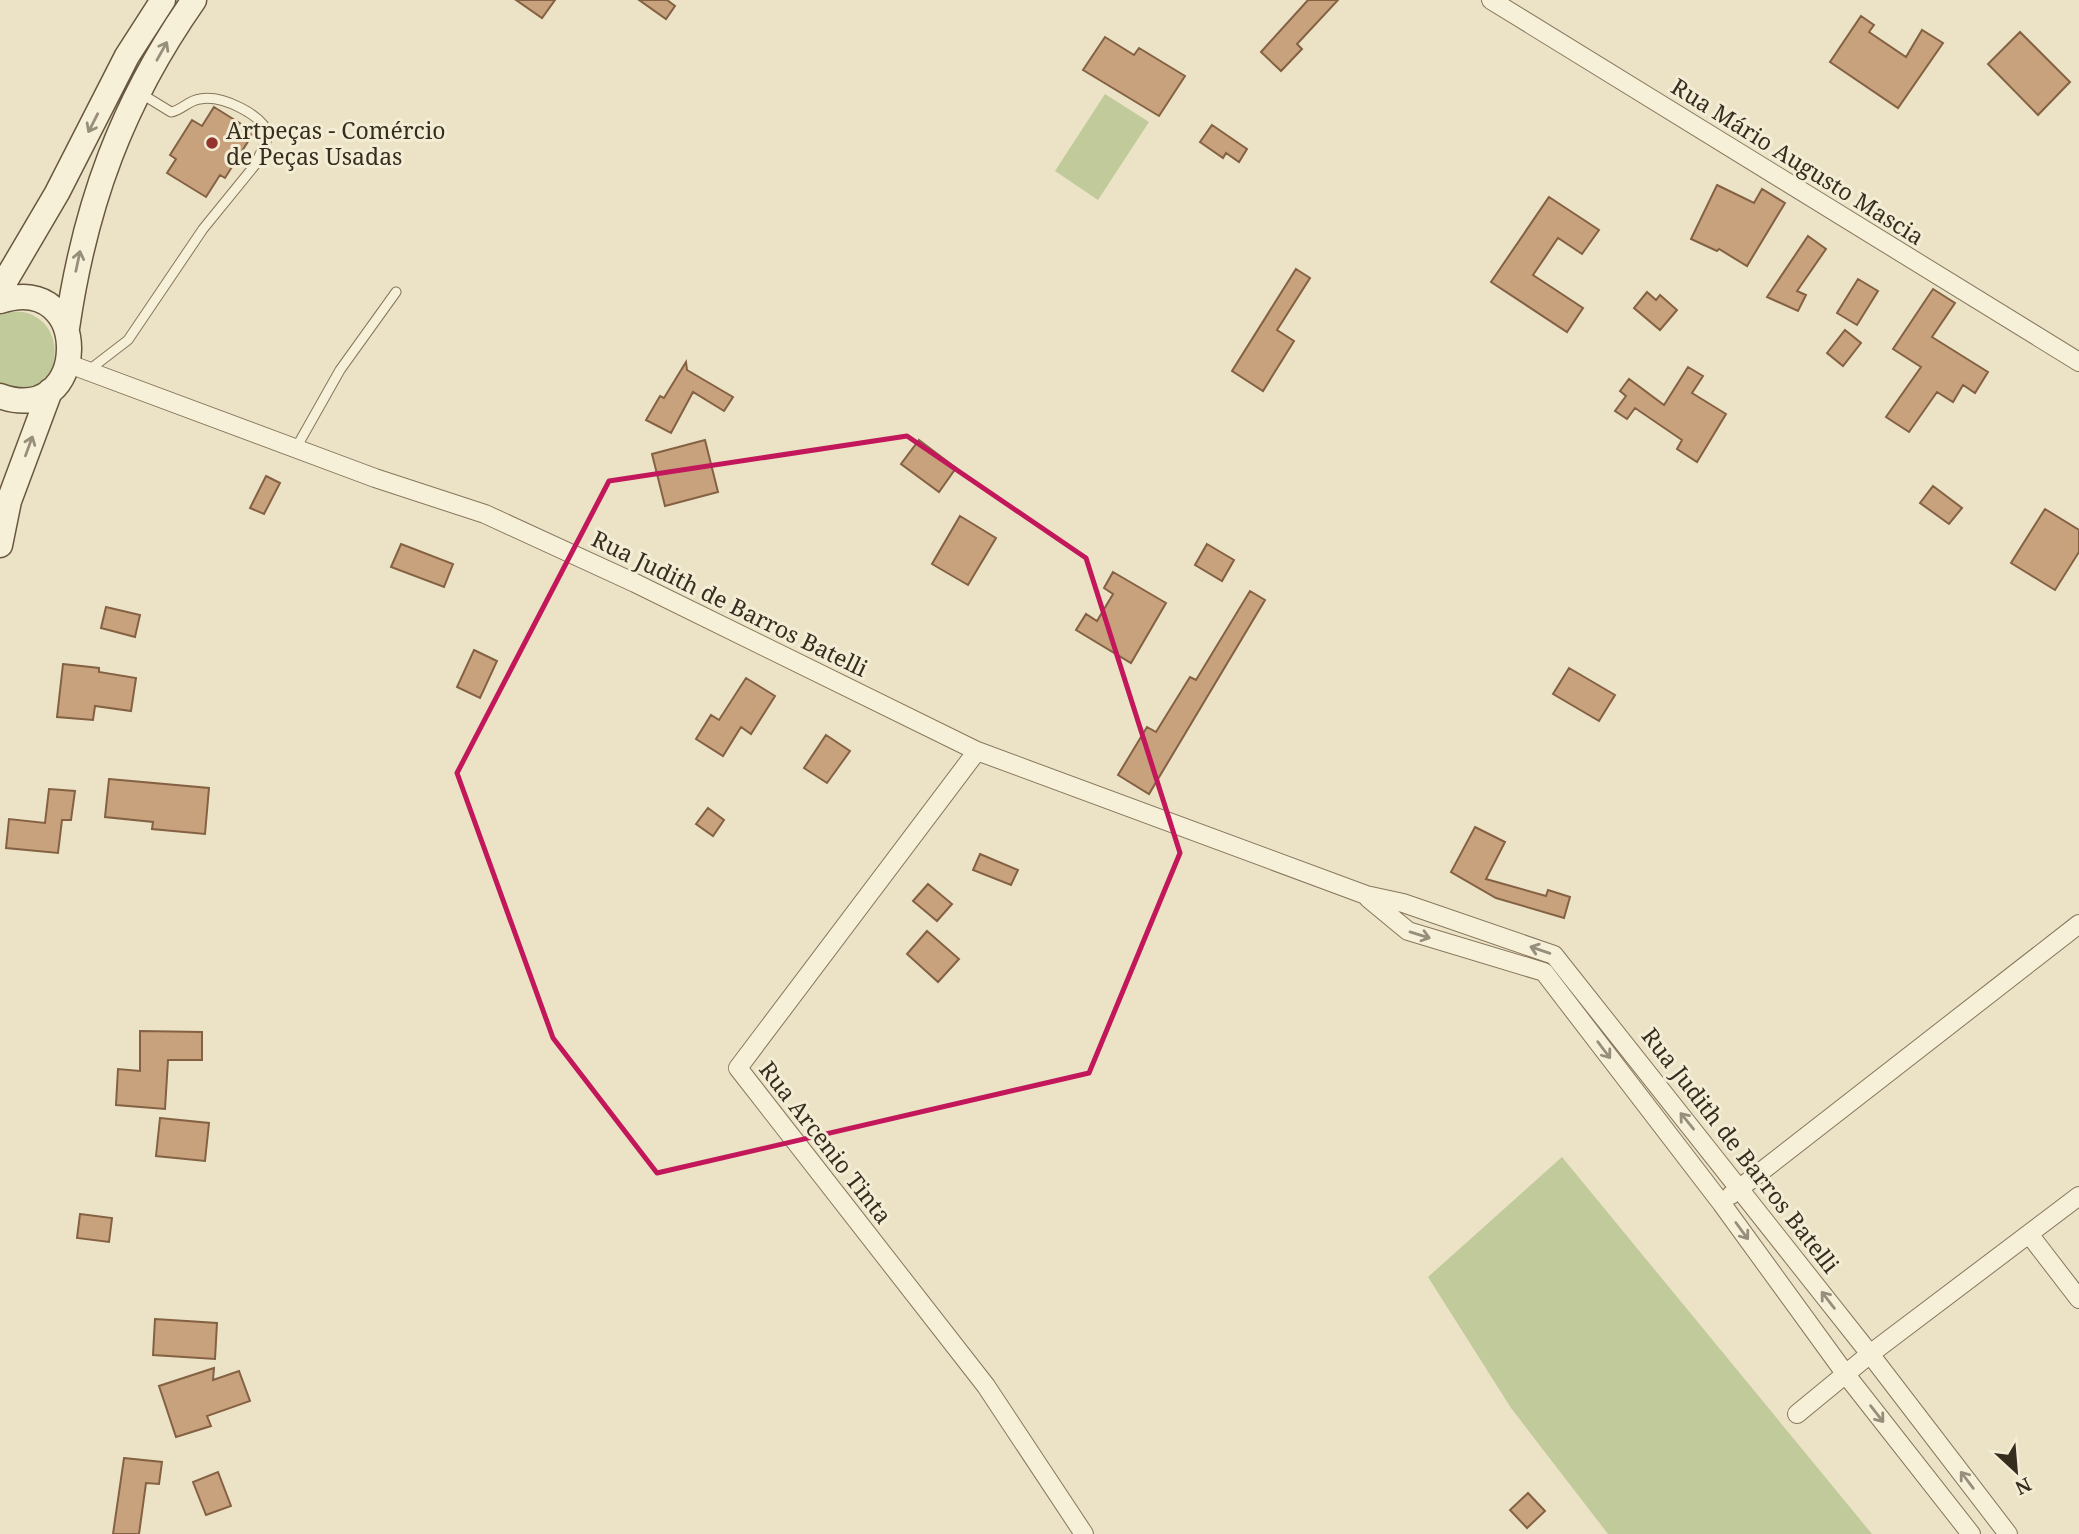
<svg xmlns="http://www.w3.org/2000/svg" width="2079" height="1534" font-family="'Noto Serif',serif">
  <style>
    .green { fill: #c1ca9a }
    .building { fill: #c8a27d; stroke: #846143; stroke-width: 2 }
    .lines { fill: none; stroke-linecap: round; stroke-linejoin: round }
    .lane-casing { stroke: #86765c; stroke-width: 11 }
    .street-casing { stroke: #86765c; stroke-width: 20 }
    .secondary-casing { stroke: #68573f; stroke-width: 27 }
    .lane { stroke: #f7f0d8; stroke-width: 9 }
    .street { stroke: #f7f0d8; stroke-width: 18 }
    .secondary { stroke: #f7f0d8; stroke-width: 24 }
    .oneway { stroke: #978e7c }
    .marked { fill: none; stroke: #c2185b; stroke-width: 5; stroke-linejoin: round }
    .poi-dot { fill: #93352f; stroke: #f4edd5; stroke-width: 2.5 }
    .labels { text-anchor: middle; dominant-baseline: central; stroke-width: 6; stroke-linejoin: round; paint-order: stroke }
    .poi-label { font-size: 23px; fill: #372d1f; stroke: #f4edd5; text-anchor: start }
    .street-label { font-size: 23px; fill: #372d1f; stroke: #f4edd5 }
  </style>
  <rect width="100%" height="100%" fill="#ece3c6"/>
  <path class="green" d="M1105 94 1149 122 1098 200 1055 171Z
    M8 311C15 312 24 311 30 314 67 329 61 385 22 393 16 394 7 392 0 391V315Z
    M1562 1157 1872 1534H1608L1511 1408 1428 1277Z"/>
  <path class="building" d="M516 0H555L542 18Z
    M639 0H667L675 6 666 19Z
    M1308 0H1338L1297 44 1302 49 1281 71 1261 52Z
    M1861 16 1874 25 1869 32 1906 57 1922 30 1943 43 1898 108 1830 62Z
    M2020 32 2070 82 2038 115 1988 64Z
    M1105 37 1134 55 1139 48 1185 76 1159 116 1083 70Z
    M214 107 254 132 225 178 220 175 206 197 167 173 176 159 170 155 192 120 202 126Z
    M1212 125 1247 149 1239 162 1226 153 1223 158 1200 142Z
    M1717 185 1754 203 1762 189 1785 203 1747 266 1719 249 1717 251 1691 239Z
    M1549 197 1599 230 1582 254 1558 238 1533 275 1583 308 1567 332 1491 282Z
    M1808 236 1826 249 1797 291 1806 295 1798 311 1767 297Z
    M1296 269 1310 278 1277 330 1294 341 1263 391 1232 371Z
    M1858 279 1878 291 1857 325 1837 313Z
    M1933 289 1955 303 1932 337 1988 372 1975 393 1963 385 1953 402 1937 392 1909 432 1886 417 1921 367 1893 349Z
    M1647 292 1656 300 1660 295 1677 310 1660 330 1634 308Z
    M1845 330 1861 343 1843 366 1827 353Z
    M686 362 687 370 733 397 724 411 693 392 671 433 646 420 660 396 664 398Z
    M1688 367 1703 376 1692 393 1726 414 1697 462 1677 449 1682 440 1635 408 1627 419 1615 411 1626 396 1620 391 1629 379 1664 405Z
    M705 440 718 492 665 506 652 454Z
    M919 440 956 468 939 492 901 464Z
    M266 476 280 483 264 514 250 508Z
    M1933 486 1962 508 1949 524 1920 503Z
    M2045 509 2079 530V552L2055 590 2011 563Z
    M960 516 996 538 968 585 932 564Z
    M401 544 453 564 444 587 391 567Z
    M1207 544 1234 560 1222 581 1195 565Z
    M1113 572 1166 603 1131 663 1076 630 1086 614 1097 621 1113 594 1104 588Z
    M1250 591 1265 600 1149 794 1118 775 1147 727 1156 732 1190 677 1196 680Z
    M106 607 140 615 135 637 101 628Z
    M474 650 497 661 480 698 457 687Z
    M63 664 99 668V672L136 678 131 711 95 706 93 720 57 717Z
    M1569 668 1615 695 1599 721 1553 694Z
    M746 678 775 696 751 734 741 727 723 756 696 739 711 715 719 720Z
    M826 735 850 751 827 783 804 768Z
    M109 779 209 788 205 834 152 829 153 822 105 817Z
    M49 789 75 791 71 820H62L58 853 6 848 9 819 45 823Z
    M708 808 724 820 713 836 696 824Z
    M1475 827 1505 842 1486 879 1546 896 1548 890 1570 897 1564 918 1496 898 1451 872Z
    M980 854 1018 870 1011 885 973 870Z
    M928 884 952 904 937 921 913 901Z
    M927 931 959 959 938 982 907 954Z
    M140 1031 202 1032V1060H168L165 1109 116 1105 118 1069 140 1071Z
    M160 1118 209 1123 205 1161 156 1156Z
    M80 1214 112 1218 109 1242 77 1238Z
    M155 1319 217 1323 215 1359 153 1355Z
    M214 1368 213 1380 239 1371 250 1401 207 1416 211 1426 176 1437 159 1386Z
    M124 1458 162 1462 159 1484 146 1483 139 1534H113Z
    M218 1472 231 1506 206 1515 193 1482Z
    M1528 1493 1545 1511 1527 1528 1510 1510Z"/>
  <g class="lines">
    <defs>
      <path id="lane" d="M89 370 128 340 203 229 255 165 269 135C262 114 222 95 200 99 189 100 182 110 171 112L140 93
        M296 448 340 370 396 292"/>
      <path id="street" d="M1491 0 2079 362
        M69 364 375 478 485 514 635 583 977 751 1366 895 1403 903 1554 955 1870 1354 2008 1534
        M977 751 738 1068 986 1386 1084 1534
        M1368 898 1408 931 1544 972 1722 1204 1847 1376 1971 1534
        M1731 1195 2079 924
        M2029 1234 2079 1299
        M1797 1414 1870 1354 2079 1196"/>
      <path id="secondary" d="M0 290 57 193 127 56 163 0
        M0 301C94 270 90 429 0 396
        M67 328C85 204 122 103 194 0
        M0 545 9 501 50 391"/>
    </defs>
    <use href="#lane" class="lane-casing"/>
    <use href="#street" class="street-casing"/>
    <use href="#secondary" class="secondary-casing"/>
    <use href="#lane" class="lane"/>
    <use href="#street" class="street"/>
    <use href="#secondary" class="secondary"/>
  </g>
  <defs><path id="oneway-shaft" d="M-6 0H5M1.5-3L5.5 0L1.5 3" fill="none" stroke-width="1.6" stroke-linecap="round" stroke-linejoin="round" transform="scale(1.75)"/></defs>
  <g class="oneway">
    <use href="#oneway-shaft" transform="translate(162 51) rotate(-61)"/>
    <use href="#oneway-shaft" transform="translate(93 123) rotate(117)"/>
    <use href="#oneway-shaft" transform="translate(78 261) rotate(-78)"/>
    <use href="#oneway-shaft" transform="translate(29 446) rotate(-70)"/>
    <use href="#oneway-shaft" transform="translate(1420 935) rotate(17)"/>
    <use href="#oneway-shaft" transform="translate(1540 950) rotate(-161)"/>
    <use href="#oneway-shaft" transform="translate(1604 1050) rotate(53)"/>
    <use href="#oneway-shaft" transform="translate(1687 1121) rotate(-129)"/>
    <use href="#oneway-shaft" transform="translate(1742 1231) rotate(54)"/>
    <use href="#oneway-shaft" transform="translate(1828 1300) rotate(-128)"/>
    <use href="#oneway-shaft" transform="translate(1877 1414) rotate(52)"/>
    <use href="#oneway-shaft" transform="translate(1967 1480) rotate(-127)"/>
  </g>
  <path class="marked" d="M907 436 1086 558 1180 853 1089 1073 657 1173 553 1038 457 773 609 481Z"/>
  <circle class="poi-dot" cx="212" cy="143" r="7"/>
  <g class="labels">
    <g class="poi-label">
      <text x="226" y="130">Artpeças - Comércio<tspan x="226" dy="26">de Peças Usadas</tspan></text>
    </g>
    <g class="street-label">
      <text transform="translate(1798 161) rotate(32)">Rua Mário Augusto Mascia</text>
      <text transform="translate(730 603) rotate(26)">Rua Judith de Barros Batelli</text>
      <text transform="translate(826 1142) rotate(52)">Rua Arcenio Tinta</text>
      <text transform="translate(1741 1150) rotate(52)">Rua Judith de Barros Batelli</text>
    </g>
  </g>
  <g transform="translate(2016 1471) rotate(154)" stroke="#f4edd5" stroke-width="5" paint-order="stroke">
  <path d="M0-5L12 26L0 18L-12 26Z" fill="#372d1f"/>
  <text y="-10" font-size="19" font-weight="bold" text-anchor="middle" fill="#372d1f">N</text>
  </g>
</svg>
